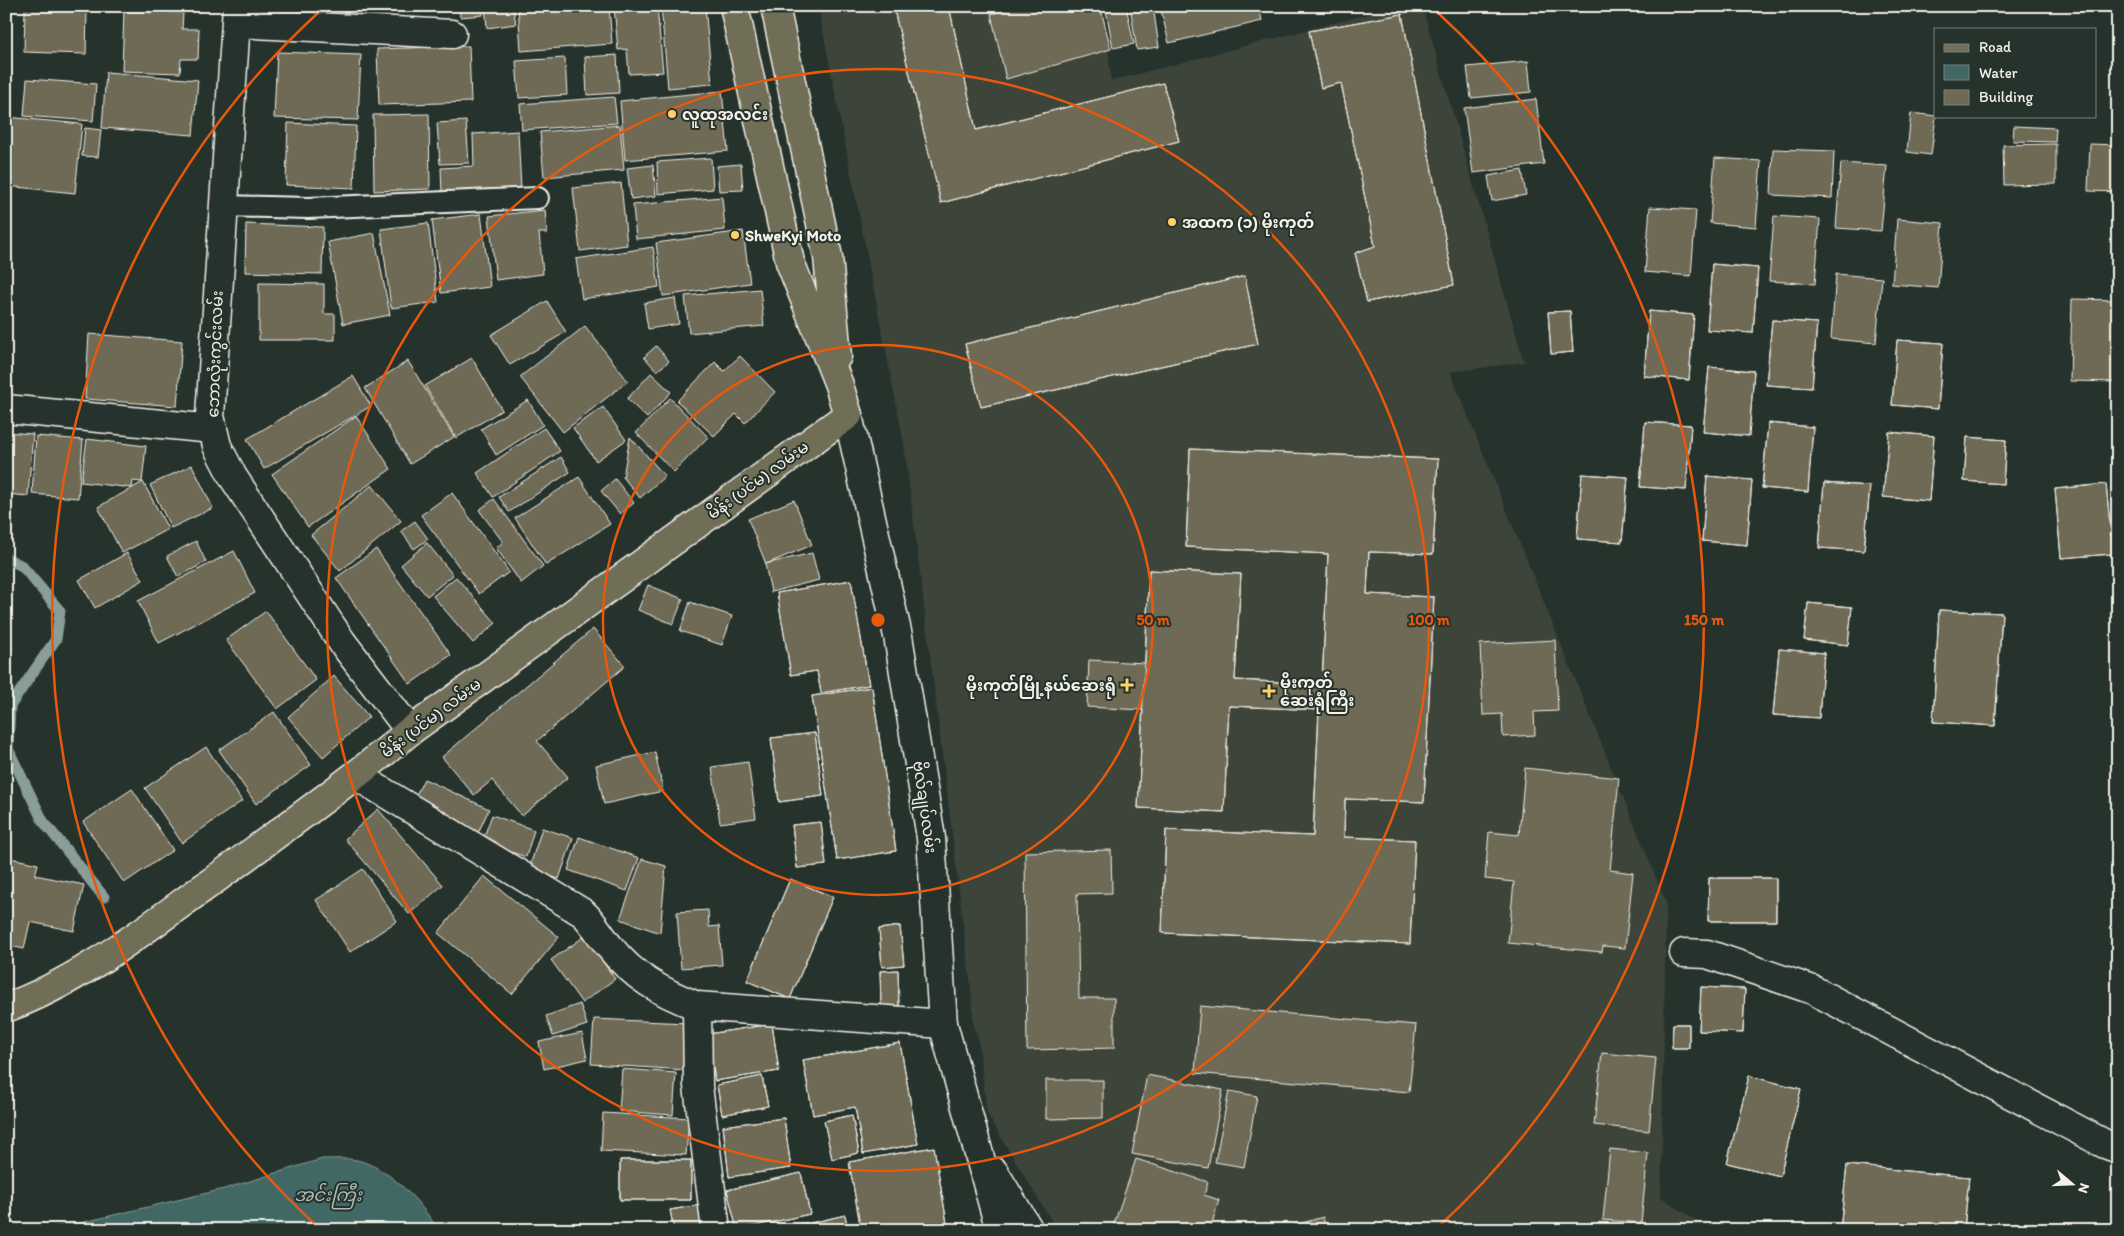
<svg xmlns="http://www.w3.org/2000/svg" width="2124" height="1236" font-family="Itim,'Noto Sans Myanmar',sans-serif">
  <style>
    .built { fill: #3c443a }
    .water { fill: #426765; stroke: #899e99 }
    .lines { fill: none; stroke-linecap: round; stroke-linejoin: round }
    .stream { stroke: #899e99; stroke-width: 11 }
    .building { fill: #6e6a57; stroke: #f4f1e8 }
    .lane-casing { stroke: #f4f1e8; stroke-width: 24 }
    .street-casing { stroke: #f4f1e8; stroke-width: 31 }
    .secondary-casing { stroke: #f4f1e8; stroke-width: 31 }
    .primary-casing { stroke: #f4f1e8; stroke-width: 31 }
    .lane { stroke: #26332d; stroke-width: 20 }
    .street { stroke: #26332d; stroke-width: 28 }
    .secondary { stroke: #26332d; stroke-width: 28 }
    .primary { stroke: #716e59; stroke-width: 28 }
    .ring { fill: none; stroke: #e8590c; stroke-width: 2.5 }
    .poi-dot { fill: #ffd166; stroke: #26332d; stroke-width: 2 }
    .labels { text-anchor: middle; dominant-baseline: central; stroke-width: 4; stroke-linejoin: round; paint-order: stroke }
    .poi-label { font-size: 16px; font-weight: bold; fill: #f4f1e8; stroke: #26332d; text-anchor: start }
    .street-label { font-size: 16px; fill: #f4f1e8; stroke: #26332d }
    .water-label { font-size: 18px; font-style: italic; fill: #adbab4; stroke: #26332d }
    .centre { fill: #e8590c; stroke: #26332d; stroke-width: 2.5 }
    .ring-label { font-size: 15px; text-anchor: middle; font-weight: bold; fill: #e8590c; stroke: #26332d; stroke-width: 4; stroke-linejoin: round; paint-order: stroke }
  </style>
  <rect width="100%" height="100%" fill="#26332d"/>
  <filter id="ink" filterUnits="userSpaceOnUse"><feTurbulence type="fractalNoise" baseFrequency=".02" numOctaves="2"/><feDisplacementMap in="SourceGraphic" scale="10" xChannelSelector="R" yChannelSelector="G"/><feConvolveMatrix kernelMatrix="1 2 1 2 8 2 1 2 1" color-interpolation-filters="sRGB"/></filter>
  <g filter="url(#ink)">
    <path class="built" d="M818 6H1104L1111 81 1399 6H1422L1524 362 1450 372 1666 902 1661 1197 1710 1230H1057L987 1114 978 1037 974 1028 971 987 904 443Z"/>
    <path class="water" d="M322 1159C333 1159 346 1158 357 1160 390 1168 421 1202 438 1230H33L80 1223 224 1189Z"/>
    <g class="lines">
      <path class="stream" d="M6 558 22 566 60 611 56 639 10 706 8 749 43 821 104 897"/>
    </g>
    <path class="building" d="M334 6H371L370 12 333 10Z
      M459 6H482L483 15 460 17Z
      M485 6H513L516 24 487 28Z
      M518 6H609L612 44 521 51Z
      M614 6H657L663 72 629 74 627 49 618 50Z
      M661 6H705L712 84 668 88Z
      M893 6H949L976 130 1163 83 1179 141 941 203Z
      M893 6H949L976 130 1163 83 1179 141 941 203Z
      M1022 6H1100L1111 49 1006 79 991 14Z
      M1126 6 1134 44 1113 48 1106 10Z
      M1130 6H1153L1159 47 1137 50Z
      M1160 6H1259L1262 21 1169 43Z
      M25 8 87 9 86 54 24 52Z
      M124 11 183 13 182 29H199L198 59H181L180 73 122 71Z
      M1402 14 1454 285 1367 302 1355 253 1375 246 1341 83 1321 88 1309 31Z
      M1402 14 1454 285 1367 302 1355 253 1375 246 1341 83 1321 88 1309 31Z
      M469 46 471 102 379 105 377 49Z
      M277 52 361 55 358 120 274 118Z
      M617 55 619 93 587 95 585 57Z
      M565 58 567 95 519 98 516 61Z
      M1528 61 1531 92 1471 98 1467 67Z
      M106 72 198 80 193 135 102 128Z
      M27 79 96 84 93 121 24 116Z
      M722 91 728 151 625 160 620 101Z
      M614 97 617 123 522 130 520 104Z
      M1536 99 1544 164 1473 173 1464 108Z
      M1911 113 1936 116 1931 155 1907 152Z
      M429 114 430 189 374 191 373 115Z
      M6 117 82 124 75 193 6 186Z
      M466 121 469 163 440 164 437 123Z
      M288 123 356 126 354 188 286 185Z
      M620 125 624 170 544 177 540 132Z
      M2014 126 2056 128 2055 142 2013 141Z
      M85 128 101 130 98 157 82 156Z
      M518 131 521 190 442 194 441 168 474 166 473 134Z
      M2056 144V184L2004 185 2003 145Z
      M2090 144 2118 145V192L2088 191Z
      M1773 149 1834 151 1832 198 1771 195Z
      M711 158 713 189 658 194 657 162Z
      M1715 158 1761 161 1756 227 1710 223Z
      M1841 163 1887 166 1881 231 1836 228Z
      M741 164 743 190 719 191 717 166Z
      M653 165 656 196 631 199 627 168Z
      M1522 170 1526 195 1492 201 1488 176Z
      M621 183 627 245 580 251 573 188Z
      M722 197 725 230 636 239 633 205Z
      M1650 207 1696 210 1691 276 1645 272Z
      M545 210 547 233H539L543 274 496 280 489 216Z
      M481 214 490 287 441 293 432 220Z
      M1774 216 1820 219 1815 284 1769 281Z
      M1897 219 1943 223 1938 288 1892 284Z
      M428 223 438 302 391 308 381 229Z
      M246 224 323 227 322 274 245 272Z
      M743 231 750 283 663 296 656 243Z
      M374 233 390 315 343 324 328 242Z
      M653 247 659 287 582 299 576 259Z
      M1712 264 1758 268 1753 333 1707 330Z
      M1712 264 1758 268 1753 333 1707 330Z
      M1836 274 1882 278 1876 343 1831 339Z
      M1245 276 1258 344 981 407 965 344Z
      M1245 276 1258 344 981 407 965 344Z
      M259 283 324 284V314H335V340H259Z
      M760 289 764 326 689 333 685 296Z
      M675 298 679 324 648 329 644 303Z
      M2072 299 2118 300V382L2070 381Z
      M547 301 566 332 510 365 491 335Z
      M1570 311 1573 352 1551 354 1548 312Z
      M1570 311 1573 352 1551 354 1548 312Z
      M1649 311 1694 315 1689 380 1644 376Z
      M1649 311 1694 315 1689 380 1644 376Z
      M1772 320 1817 323 1812 388 1766 385Z
      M1772 320 1817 323 1812 388 1766 385Z
      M585 326 628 381 563 432 520 377Z
      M89 334 182 341 177 406 85 399Z
      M1897 340 1943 343 1938 409 1892 405Z
      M1897 340 1943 343 1938 409 1892 405Z
      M656 346 669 361 657 371 644 357Z
      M740 356 775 392 745 423 736 414 714 436 677 401 715 362 724 371Z
      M472 358 502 410 456 438 425 386Z
      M408 361 454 437 410 464 365 388Z
      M1709 367 1754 371 1749 436 1703 432Z
      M1709 367 1754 371 1749 436 1703 432Z
      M651 373 671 392 647 418 627 399Z
      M353 376 371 406 264 469 247 439Z
      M670 398 708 437 674 472 636 433Z
      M528 400 543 425 496 455 481 429Z
      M603 407 626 440 596 461 573 428Z
      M356 416 391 469 308 527 272 474Z
      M2118 418V475H2113Z
      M2118 418V475H2113Z
      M1645 422 1691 425 1686 490 1640 487Z
      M1645 422 1691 425 1686 490 1640 487Z
      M1768 423 1813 427 1808 492 1762 488Z
      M1768 423 1813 427 1808 492 1762 488Z
      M544 428 560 451 493 497 477 473Z
      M6 432 33 434 28 496 6 494Z
      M1889 432 1934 436 1929 501 1883 497Z
      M1889 432 1934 436 1929 501 1883 497Z
      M36 436 83 440 78 498 32 494Z
      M630 437 665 476 640 498 623 477Z
      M1967 437 2006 440 2003 484 1964 481Z
      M1967 437 2006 440 2003 484 1964 481Z
      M87 439 146 446 142 482 133 481 132 488 81 482Z
      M1190 449 1438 459 1433 554 1369 552 1367 594 1434 597 1424 802 1345 799 1344 837 1415 840 1410 944 1162 933 1166 830 1313 836 1319 710 1229 706 1224 812 1138 808 1149 570 1241 574 1235 680 1322 684 1328 554 1186 547Z
      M1190 449 1438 459 1433 554 1369 552 1367 594 1434 597 1424 802 1345 799 1344 837 1415 840 1410 944 1162 933 1166 830 1313 836 1319 710 1229 706 1224 812 1138 808 1143 710 1087 707 1089 660 1145 663 1149 570 1241 574 1235 680 1322 684 1328 554 1186 547Z
      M561 457 570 472 509 512 499 497Z
      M192 465 213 508 171 528 150 485Z
      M1582 474 1628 477 1622 542 1577 539Z
      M1582 474 1628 477 1622 542 1577 539Z
      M1707 476 1752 480 1747 545 1702 541Z
      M1707 476 1752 480 1747 545 1702 541Z
      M579 477 610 524 546 565 515 518Z
      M615 479 634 503 620 514 601 491Z
      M143 482 168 529 122 553 98 507Z
      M1824 483 1870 486 1864 551 1819 548Z
      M1824 483 1870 486 1864 551 1819 548Z
      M2106 484 2113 554 2061 558 2055 489Z
      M2106 484 2113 554 2061 558 2055 489Z
      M372 485 401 521 340 571 311 535Z
      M452 493 509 572 479 594 421 515Z
      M494 499 543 566 521 583 496 548 503 542 479 510Z
      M794 500 812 545 766 564 748 519Z
      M415 521 428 539 414 549 401 531Z
      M196 541 206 562 178 577 167 556Z
      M427 543 453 575 427 596 401 565Z
      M376 549 451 655 410 684 336 578Z
      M234 551 255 593 159 643 138 601Z
      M127 553 143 580 95 608 79 580Z
      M812 553 819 580 771 592 765 564Z
      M456 577 496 623 473 643 433 596Z
      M851 580 869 685 821 693 817 671 791 675 777 593Z
      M851 580 869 685 821 693 817 671 791 675 777 593Z
      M648 585 683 599 673 624 638 610Z
      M690 602 732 616 722 645 680 631Z
      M1808 603 1852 607 1848 645 1804 640Z
      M1808 603 1852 607 1848 645 1804 640Z
      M1939 610 2002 613 1995 726 1933 722Z
      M1939 610 2002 613 1995 726 1933 722Z
      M266 611 316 680 277 709 226 640Z
      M593 629 625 666 537 741 568 777 522 816 492 780 474 795 442 757Z
      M1555 640 1558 711 1534 712 1535 735 1503 737 1502 714 1483 715 1480 644Z
      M1779 649 1824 653 1819 718 1773 715Z
      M1779 649 1824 653 1819 718 1773 715Z
      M334 676 369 717 323 757 288 717Z
      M872 687 896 851 837 860 812 696Z
      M872 687 896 851 837 860 812 696Z
      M274 712 311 765 256 804 219 750Z
      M815 733 823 796 779 802 771 738Z
      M815 733 823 796 779 802 771 738Z
      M206 747 242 801 182 843 145 788Z
      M655 752 663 791 604 804 596 765Z
      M748 762 756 818 720 823 712 767Z
      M1525 768 1619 778 1610 870 1633 873 1625 948 1603 946 1602 952 1508 943 1514 882 1485 879 1489 832 1519 835Z
      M424 779 489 809 478 833 412 803Z
      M132 789 173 850 124 883 83 822Z
      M378 809 443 885 409 914 345 839Z
      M492 815 534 830 526 857 482 842Z
      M821 822 826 865 797 868 792 825Z
      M821 822 826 865 797 868 792 825Z
      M542 828 573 838 559 879 529 869Z
      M579 837 639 858 627 891 568 870Z
      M1111 850 1112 893 1077 894 1079 998H1114V1048L1027 1050 1025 852Z
      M6 857 38 864 35 875 84 885 74 931 30 922 24 949 6 945Z
      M642 859 666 866 660 933 620 919Z
      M363 869 397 921 350 952 316 900Z
      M484 876 559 937 512 994 438 933Z
      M1709 878H1776V921H1708Z
      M1709 878H1776V921H1708Z
      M790 879 833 897 790 999 747 981Z
      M790 879 833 897 790 999 747 981Z
      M708 910 709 927 719 926 722 965 681 968 677 912Z
      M900 926 904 965 882 967 879 929Z
      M900 926 904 965 882 967 879 929Z
      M585 936 615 979 582 1003 551 960Z
      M898 970 899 1006H881L880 971Z
      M898 970 899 1006H881L880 971Z
      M1701 987 1745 989 1743 1033 1699 1031Z
      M1701 987 1745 989 1743 1033 1699 1031Z
      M580 1004 587 1025 553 1036 546 1016Z
      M1200 1006 1416 1025 1409 1092 1195 1073Z
      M594 1019 688 1023 685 1070 591 1064Z
      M772 1024 779 1071 715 1081 708 1034Z
      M772 1024 779 1071 715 1081 708 1034Z
      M1673 1024H1689V1048H1672Z
      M1673 1024H1689V1048H1672Z
      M582 1033 587 1059 544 1069 539 1042Z
      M900 1043 918 1144 863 1154 855 1107 813 1115 803 1060Z
      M900 1043 918 1144 863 1154 855 1107 813 1115 803 1060Z
      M1602 1053 1656 1058 1649 1131 1594 1125Z
      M622 1069 676 1073 673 1115 619 1111Z
      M1147 1075 1223 1090 1208 1168 1132 1154Z
      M762 1076 768 1106 722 1115 717 1085Z
      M762 1076 768 1106 722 1115 717 1085Z
      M1749 1076 1801 1089 1780 1176 1727 1163Z
      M1749 1076 1801 1089 1780 1176 1727 1163Z
      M1046 1080H1103V1118L1046 1119Z
      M1229 1091 1257 1096 1244 1167 1215 1162Z
      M603 1113 689 1118 686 1155 601 1151Z
      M852 1115 859 1153 832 1159 824 1121Z
      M852 1115 859 1153 832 1159 824 1121Z
      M784 1118 791 1168 729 1177 723 1126Z
      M784 1118 791 1168 729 1177 723 1126Z
      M934 1147 948 1229 861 1230 849 1162Z
      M934 1147 948 1229 861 1230 849 1162Z
      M1610 1149 1648 1153 1641 1223 1603 1220Z
      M1136 1159 1208 1182 1204 1195 1219 1200 1210 1230 1193 1228 1192 1230H1112Z
      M620 1160H691V1200H620Z
      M620 1160H691V1200H620Z
      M1847 1165 1969 1177 1964 1230H1840Z
      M1847 1165 1969 1177 1964 1230H1840Z
      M801 1173 810 1214 737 1230 727 1190Z
      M801 1173 810 1214 737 1230 727 1190Z
      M700 1205 705 1230H674L670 1210Z
      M700 1205 705 1230H674L670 1210Z
      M845 1215 848 1230H813L811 1223Z
      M845 1215 848 1230H813L811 1223Z
      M1323 1217 1326 1230H1278Z
      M807 1223 808 1230H772V1229Z
      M807 1223 808 1230H772V1229Z"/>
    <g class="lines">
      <defs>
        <path id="lane" d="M222 206 308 208 538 198"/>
        <path id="street" d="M237 6 210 416 217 446 233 477 342 642 410 731
          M236 23 452 34
          M6 409 213 429
          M357 776 583 913C594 923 600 935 609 946 633 977 661 992 697 1006L943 1024
          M1684 953 1707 954 1813 990 2105 1144 2118 1149
          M697 1006 698 1086 716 1230"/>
        <path id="secondary" d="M848 415 898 636 927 813 931 838 943 1024 1000 1230
          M994 1172 1029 1230"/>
        <path id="primary" d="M775 6 828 257 837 356
          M6 1008C82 980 145 929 210 883 278 833 346 785 410 731L848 415 839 385 790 262 734 6"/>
      </defs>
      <use href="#lane" class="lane-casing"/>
      <use href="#street" class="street-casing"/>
      <use href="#secondary" class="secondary-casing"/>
      <use href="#primary" class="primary-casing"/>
      <use href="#lane" class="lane"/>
      <use href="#street" class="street"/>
      <use href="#secondary" class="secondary"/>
      <use href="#primary" class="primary"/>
    </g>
  </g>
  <g class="ring">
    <circle cx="878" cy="620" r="275"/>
    <circle cx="878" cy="620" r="551"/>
    <path d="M320 1229A826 826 0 0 1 320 11M1436 11A826 826 0 0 1 1436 1229"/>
  </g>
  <g class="poi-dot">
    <circle cx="672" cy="114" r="5"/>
    <circle cx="1172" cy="222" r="5"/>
    <circle cx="735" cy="235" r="5"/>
    <path d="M1124.5 677.5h5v5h5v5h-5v5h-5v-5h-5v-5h5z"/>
    <path d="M1266.5 683.5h5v5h5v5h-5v5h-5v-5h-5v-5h5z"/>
  </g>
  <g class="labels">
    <g class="poi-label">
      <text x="682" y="114">လူထုအလင်း</text>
      <text x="1182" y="222">အထက (၁) မိုးကုတ်</text>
      <text x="745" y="235">ShweKyi Moto</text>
      <text x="1280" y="682">မိုးကုတ်‌<tspan x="1280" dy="18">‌ဆေးရုံကြီး</tspan></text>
      <text x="1116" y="685" text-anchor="end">မိုးကုတ်မြို့နယ်ဆေးရုံ</text>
    </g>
    <g class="street-label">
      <text transform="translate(215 354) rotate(-88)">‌ဘောလုံးကွင်းလမ်း</text>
      <text transform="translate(758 480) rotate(-36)">မိန်း (ပင်မ) လမ်းမ</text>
      <text transform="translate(431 718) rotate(-37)">မိန်း (ပင်မ) လမ်းမ</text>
      <text transform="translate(925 807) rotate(82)">ဗိုလ်‌ချုပ်‌လမ်း</text>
    </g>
    <g class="water-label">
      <text x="328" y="1195">အင်းကြီး</text>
    </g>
  </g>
  <circle cx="878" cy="620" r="8" class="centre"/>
  <g class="ring-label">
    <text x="1153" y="625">50 m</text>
    <text x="1429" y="625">100 m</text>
    <text x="1704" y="625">150 m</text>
  </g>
  <rect width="2124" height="1236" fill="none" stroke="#26332d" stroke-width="25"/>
  <rect x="12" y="12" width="2099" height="1211" fill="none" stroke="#f4f1e8" stroke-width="2" filter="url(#ink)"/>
  <rect x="1934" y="28" width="162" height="90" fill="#26332d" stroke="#787f78"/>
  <rect x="1944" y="44" width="25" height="8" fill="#716e59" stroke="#787f78"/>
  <text x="1979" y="52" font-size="15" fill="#f4f1e8">Road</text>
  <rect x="1944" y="65" width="25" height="15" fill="#426765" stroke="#787f78"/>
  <text x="1979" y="78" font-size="15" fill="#f4f1e8">Water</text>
  <rect x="1944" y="90" width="25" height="15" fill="#6e6a57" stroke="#787f78"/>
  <text x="1979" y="102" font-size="15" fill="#f4f1e8">Building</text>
  <g transform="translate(2072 1184) rotate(109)" stroke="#26332d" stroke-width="4" paint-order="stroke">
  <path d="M0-4L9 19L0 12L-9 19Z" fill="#f4f1e8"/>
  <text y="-8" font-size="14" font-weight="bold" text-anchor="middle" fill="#f4f1e8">N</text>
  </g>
</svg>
